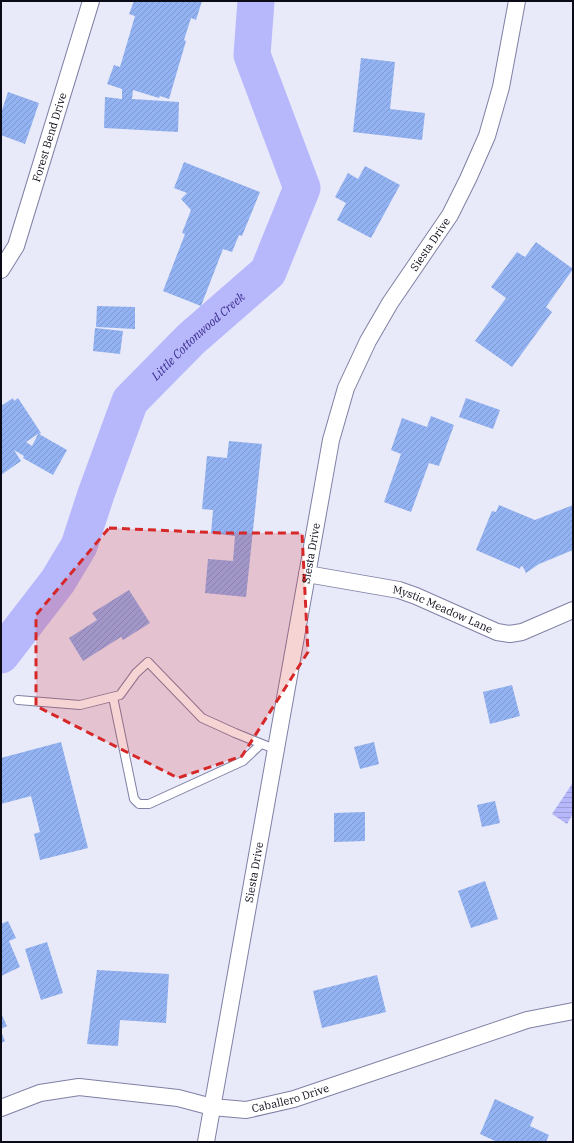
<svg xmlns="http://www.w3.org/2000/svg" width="574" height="1143" font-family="'IBM Plex Serif',serif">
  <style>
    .water { fill: url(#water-rules) }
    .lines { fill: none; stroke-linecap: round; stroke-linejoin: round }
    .river { stroke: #b7b7fc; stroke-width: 37 }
    .building { fill: url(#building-hatch); fill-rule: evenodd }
    .service-casing { stroke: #7f80a4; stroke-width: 10 }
    .minor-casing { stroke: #7f80a4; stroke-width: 18 }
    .service { stroke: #fff; stroke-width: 8 }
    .minor { stroke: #fff; stroke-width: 16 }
    .marked { fill: #d62828; fill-opacity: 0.2; stroke: #d62828; stroke-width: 3; stroke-dasharray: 8 5; stroke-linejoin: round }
    .labels { text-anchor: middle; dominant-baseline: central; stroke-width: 3.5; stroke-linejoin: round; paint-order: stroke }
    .street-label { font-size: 11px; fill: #0b0b18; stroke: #f6f7ff }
    .water-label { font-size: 12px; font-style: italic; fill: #3e2e8f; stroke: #f6f7ff }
  </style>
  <defs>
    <pattern id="water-rules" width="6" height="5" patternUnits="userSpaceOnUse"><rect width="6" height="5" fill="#b7b7fc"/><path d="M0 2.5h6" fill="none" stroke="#9c9cd7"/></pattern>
    <pattern id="building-hatch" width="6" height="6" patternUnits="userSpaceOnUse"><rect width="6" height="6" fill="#93b2f1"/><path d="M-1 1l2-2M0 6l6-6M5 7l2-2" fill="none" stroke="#7d98ce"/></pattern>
  </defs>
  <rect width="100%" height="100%" fill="#e8e9f9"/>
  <path class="water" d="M572 784 573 814 567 824 552 814Z"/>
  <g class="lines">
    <path class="river" id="s1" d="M1 655 58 581 79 546 96 494 130 401 191 339 268 272 302 188 252 55 256 1"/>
  </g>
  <path class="building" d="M134 1H202L196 20 191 18 184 40 186 41 169 99 160 96 159 98 133 90 132 99 179 102 178 132 104 128 105 97 122 99V89L107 84 114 65 120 67 135 16 129 14Z
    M361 58 395 62 390 109 425 113 422 140 353 132Z
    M8 92 39 103 25 144 1 135V113Z
    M184 162 260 192 242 236 239 235 232 252 223 249 201 306 163 291 185 234 182 233 191 210 181 199 187 193 174 188Z
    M365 166 400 185 371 238 337 220 346 203 335 197 348 173 358 179Z
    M536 242 573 269 546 307 552 312 512 367 475 341 506 298 491 287 517 252 525 257Z
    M97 306 135 307V329L96 327Z
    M95 328 123 331 120 354 93 351Z
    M13 398 14 401 18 398 41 433 39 434 67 450 53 475 23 458 24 456 14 450 21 461 1 475V406ZM38 434 32 446 26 442Z
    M466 398 500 410 493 429 459 417Z
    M431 416 454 425 439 466 429 463 411 512 384 502 401 454 391 450 402 418 427 427Z
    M229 441 262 444 246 597 205 593 208 559 233 561 235 536 211 533 213 510 202 509 207 456 227 458Z
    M499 505 535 520 573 505V550L539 564 526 573 523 567 521 566 520 569 476 550 492 511 496 512Z
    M129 590 150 623 123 640 121 637 83 661 69 638 97 620 92 613Z
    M512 685 520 716 490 724 483 692Z
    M61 742 88 848 40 860 34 834 40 832 31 796 1 804V758Z
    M374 742 379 764 360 769 354 747Z
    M495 801 500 823 482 827 477 805Z
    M365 812V841L334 842V813Z
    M485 881 498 919 471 928 458 891Z
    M8 921 16 938 9 941 20 967 1 976V924Z
    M47 942 63 993 41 1000 25 949Z
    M97 970 169 974 166 1023 120 1020 118 1046 87 1044Z
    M377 975 386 1012 322 1028 313 991Z
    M1 1013 7 1026 1 1029Z
    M1 1032 5 1041 1 1043Z
    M495 1099 534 1117 530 1126 549 1135 546 1142H495V1141L480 1134Z"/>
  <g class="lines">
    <defs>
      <path id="service" d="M113 697 134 799 139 804H149L243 761 261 744
        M18 700 80 705 120 695 136 673 148 662 202 718 235 733 277 750"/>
      <g id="minor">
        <path id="s2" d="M1 270 16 246 91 1"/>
        <path id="s3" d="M307 574 399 590 416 596 497 632 510 634 522 632 573 610"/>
        <path id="s4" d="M1 1108 40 1093 79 1087 178 1098 212 1107 246 1110 294 1099 527 1020 573 1011"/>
        <path id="s5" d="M206 1142 331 440 346 388 368 341 390 303 450 215 468 179 487 136 501 87 517 1"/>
      </g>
    </defs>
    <use href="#service" class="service-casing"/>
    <use href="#minor" class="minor-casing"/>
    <use href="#service" class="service"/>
    <use href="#minor" class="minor"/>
  </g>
  <path class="marked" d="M109 528 223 533H302L308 652 242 756 178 778 36 706V615Z"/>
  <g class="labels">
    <g class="street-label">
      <text stroke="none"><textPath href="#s2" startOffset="142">Forest Bend Drive</textPath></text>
      <text stroke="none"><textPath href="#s5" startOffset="934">Siesta Drive</textPath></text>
      <text stroke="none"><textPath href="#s5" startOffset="598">Siesta Drive</textPath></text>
      <text stroke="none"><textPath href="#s3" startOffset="141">Mystic Meadow Lane</textPath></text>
      <text stroke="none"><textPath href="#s5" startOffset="274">Siesta Drive</textPath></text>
      <text stroke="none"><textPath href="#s4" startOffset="296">Caballero Drive</textPath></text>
    </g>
    <g class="water-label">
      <text stroke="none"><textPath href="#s1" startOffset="382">Little Cottonwood Creek</textPath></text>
    </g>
  </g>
  <rect width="574" height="1143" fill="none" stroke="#0b0b18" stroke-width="4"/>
</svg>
